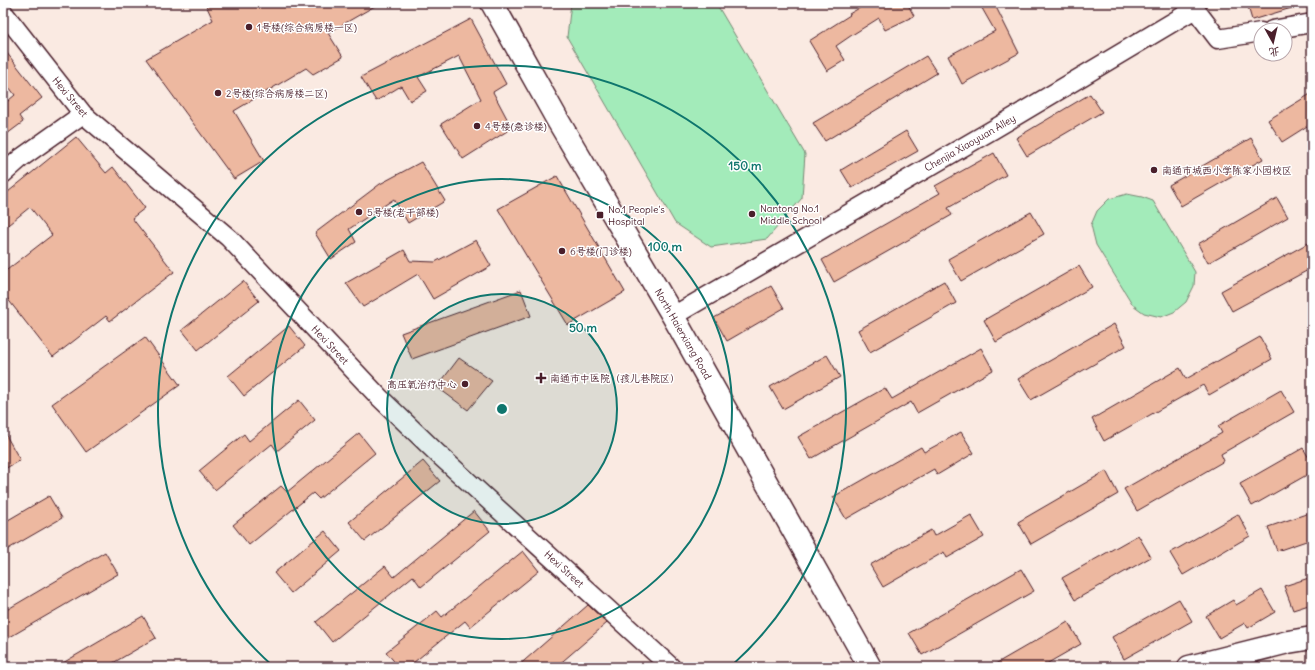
<svg xmlns="http://www.w3.org/2000/svg" width="1315" height="670" font-family="Delius,'LXGW WenKai TC',sans-serif">
  <style>
    .green { fill: #a3ebba; stroke: #768572 }
    .building { fill: #edb8a0; stroke: #4a1f2b }
    .lines { fill: none; stroke-linecap: round; stroke-linejoin: round }
    .street-casing { stroke: #4a1f2b; stroke-width: 21 }
    .secondary-casing { stroke: #4a1f2b; stroke-width: 25 }
    .street { stroke: #fff; stroke-width: 18 }
    .secondary { stroke: #fff; stroke-width: 22 }
    .ring { fill: none; stroke: #0f766e; stroke-width: 2 }
    .poi-dot { fill: #4a1f2b; stroke: #fff; stroke-width: 1.5 }
    .labels { text-anchor: middle; dominant-baseline: central; stroke-width: 3; stroke-linejoin: round; paint-order: stroke }
    .poi-label { font-size: 10px; fill: #4a1f2b; stroke: #fff; text-anchor: start }
    .street-label { font-size: 10px; fill: #4a1f2b; stroke: #fff }
    .centre { fill: #0f766e; stroke: #fff; stroke-width: 2 }
    .ring-label { font-size: 12px; text-anchor: middle; font-weight: bold; fill: #0f766e; stroke: #fff; stroke-width: 3; stroke-linejoin: round; paint-order: stroke }
  </style>
  <rect width="100%" height="100%" fill="#faeae2"/>
  <filter id="ink" filterUnits="userSpaceOnUse"><feTurbulence type="fractalNoise" baseFrequency=".025" numOctaves="2"/><feDisplacementMap in="SourceGraphic" scale="8" xChannelSelector="R" yChannelSelector="G"/><feConvolveMatrix kernelMatrix="1 2 1 2 8 2 1 2 1" color-interpolation-filters="sRGB"/></filter>
  <g filter="url(#ink)">
    <path class="green" d="M571 3H716L805 154 802 198 767 239 711 247 675 223 567 37Z
      M1127 194 1142 197 1153 201 1195 272 1194 286 1186 302 1174 312 1161 317 1144 313 1133 305 1096 245 1091 225 1097 211 1109 199Z"/>
    <path class="building" d="M205 3H380L328 33 343 57 313 74 306 68 234 111 264 161 234 179 146 59 213 20Z
      M868 3H907L914 16 885 30 879 18 852 35 836 46 845 60 827 71 809 41 850 15 849 14Z
      M979 3H994L1019 53 962 84 948 56 995 31Z
      M1247 3H1298V6L1252 20Z
      M471 19 506 84 493 92 512 128 463 159 441 124 481 99 459 56 418 77 427 91 410 101 401 86 376 101 361 77Z
      M3 48 42 98 19 116 23 122 3 137V105L15 95 3 79Z
      M926 56 937 73 825 141 813 123Z
      M1312 93V123L1282 142 1268 120Z
      M1090 94 1102 112 1027 156 1016 138Z
      M906 131 918 151 852 188 841 170Z
      M76 137 106 173 113 167 145 208 132 218 174 272 110 321 106 316 53 357 3 293V273L52 235 30 207 3 229V196Z
      M1251 138 1263 159 1181 206 1169 185Z
      M994 153 1006 175 948 208 952 215 834 282 822 260 940 193 935 186Z
      M421 162 445 201 408 223 394 199 349 229 356 242 331 259 315 233 380 184Z
      M557 176 625 292 568 325 498 209Z
      M1277 198 1288 217 1208 263 1198 244Z
      M1031 212 1044 234 961 281 948 259Z
      M476 240 491 266 433 299 418 274 363 307 346 283 404 250 410 261 435 262Z
      M1312 241V268L1232 311 1221 291Z
      M1079 266 1092 287 996 342 984 320Z
      M243 281 259 301 198 350 182 330Z
      M944 281 956 303 870 352 858 330Z
      M771 286 784 308 727 341 714 318Z
      M521 290 531 316 412 359 401 333Z
      M1114 324 1126 346 1031 400 1018 379Z
      M289 326 305 346 244 396 228 376Z
      M145 337 180 385 86 452 52 404Z
      M1260 337 1272 359 1209 395 1203 385 1104 441 1092 419 1180 368 1186 379Z
      M981 348 993 370 917 413 911 402 811 459 798 437 885 388 892 399Z
      M827 355 840 377 783 409 770 387Z
      M459 358 492 381 468 410 437 387Z
      M1281 390 1294 412 1221 454 1224 461 1137 511 1124 489 1222 433 1218 426Z
      M299 400 315 420 277 451 272 444 215 490 199 471 244 434 249 441Z
      M3 430 20 460 3 470Z
      M961 432 974 453 937 475 934 469 846 519 833 497 921 447 924 452Z
      M359 433 375 453 319 499 313 493 249 545 233 525 281 486 287 492Z
      M1303 448 1312 463V472L1252 506 1240 484Z
      M423 461 440 481 365 541 349 522Z
      M1106 471 1118 494 1031 544 1018 522Z
      M49 496 62 518 3 552V523Z
      M474 511 490 531 421 587 413 576 332 642 316 622 385 566 394 577Z
      M1312 512V539L1277 551 1268 527Z
      M1238 514 1250 536 1183 575 1170 553Z
      M971 515 984 537 947 558 944 552 883 587 870 565 931 530 934 536Z
      M325 531 341 551 291 593 274 573Z
      M1138 535 1151 557 1075 600 1062 578Z
      M523 551 539 571 470 627 465 621 408 667H399L386 652 437 611 442 617Z
      M105 552 118 574 3 641V612Z
      M1021 569 1034 591 922 655 909 633Z
      M1312 577V604L1293 610 1284 586Z
      M1262 590 1275 612 1248 628 1245 623 1219 638 1206 616 1233 600 1236 605Z
      M1179 599 1192 621 1124 659 1112 637Z
      M588 605 607 623 556 667H517Z
      M143 616 156 638 106 667H56Z
      M1068 622 1081 644 1041 667H990Z"/>
    <g class="lines">
      <defs>
        <path id="street" d="M3 12 83 114 229 238 379 397 438 454 671 667
          M1272 30 1312 23
          M3 174 21 158 83 114
          M673 316 994 129 1195 9 1218 39 1261 32"/>
        <path id="secondary" d="M492 3 557 119 673 316 870 667
          M1189 667 1288 642 1312 638"/>
      </defs>
      <use href="#street" class="street-casing"/>
      <use href="#secondary" class="secondary-casing"/>
      <use href="#street" class="street"/>
      <use href="#secondary" class="secondary"/>
    </g>
  </g>
  <circle cx="502" cy="409" r="115" fill="#0f766e" fill-opacity=".12"/>
  <g class="ring">
    <circle cx="502" cy="409" r="115"/>
    <circle cx="502" cy="409" r="230"/>
    <path d="M274 667A344 344 0 1 1 730 667"/>
  </g>
  <g class="poi-dot">
    <circle cx="249" cy="27" r="4"/>
    <circle cx="218" cy="93" r="4"/>
    <circle cx="477" cy="126" r="4"/>
    <circle cx="1154" cy="170" r="4"/>
    <circle cx="359" cy="212" r="4"/>
    <circle cx="752" cy="214" r="4"/>
    <rect x="596" y="211" width="8" height="8" rx="2"/>
    <circle cx="562" cy="251" r="4"/>
    <path d="M539 372h4v4h4v4h-4v4h-4v-4h-4v-4h4z"/>
    <circle cx="465" cy="384" r="4"/>
  </g>
  <g class="labels">
    <g class="poi-label">
      <text x="257" y="27">1号楼(综合病房楼一区)</text>
      <text x="226" y="93">2号楼(综合病房楼二区)</text>
      <text x="485" y="126">4号楼(急诊楼)</text>
      <text x="1162" y="170">南通市城西小学陈家小园校区</text>
      <text x="760" y="208">Nantong No.1<tspan x="760" dy="12">Middle School</tspan></text>
      <text x="608" y="209">No.1 People's<tspan x="608" dy="12">Hospital</tspan></text>
      <text x="367" y="212">5号楼(老干部楼)</text>
      <text x="570" y="251">6号楼(门诊楼)</text>
      <text x="550" y="378">南通市中医院（孩儿巷院区）</text>
      <text x="457" y="384" text-anchor="end">高压氧治疗中心</text>
    </g>
    <g class="street-label">
      <text transform="translate(70 97) rotate(50)">Hexi Street</text>
      <text transform="translate(970 143) rotate(-30)">Chenjia Xiaoyuan Alley</text>
      <text transform="translate(683 334) rotate(60)">North Haierxiang Road</text>
      <text transform="translate(330 345) rotate(47)">Hexi Street</text>
      <text transform="translate(564 569) rotate(42)">Hexi Street</text>
    </g>
  </g>
  <circle cx="502" cy="409" r="6" class="centre"/>
  <g class="ring-label">
    <text x="745" y="170">150 m</text>
    <text x="665" y="251">100 m</text>
    <text x="583" y="332">50 m</text>
  </g>
  <rect width="1315" height="670" fill="none" stroke="#fff" stroke-width="16"/>
  <rect x="8" y="8" width="1299" height="654" fill="none" stroke="#4a1f2b" stroke-width="1.5" filter="url(#ink)"/>
  <g transform="translate(1273 42) rotate(172)"><circle r="19" fill="#ffffff" stroke="#b7a5aa"/>
  <path d="M0-3L7 15L0 10L-7 15Z" fill="#4a1f2b"/>
  <text y="-6" font-size="11" font-weight="bold" text-anchor="middle" fill="#4a1f2b">北</text>
  </g>
</svg>
